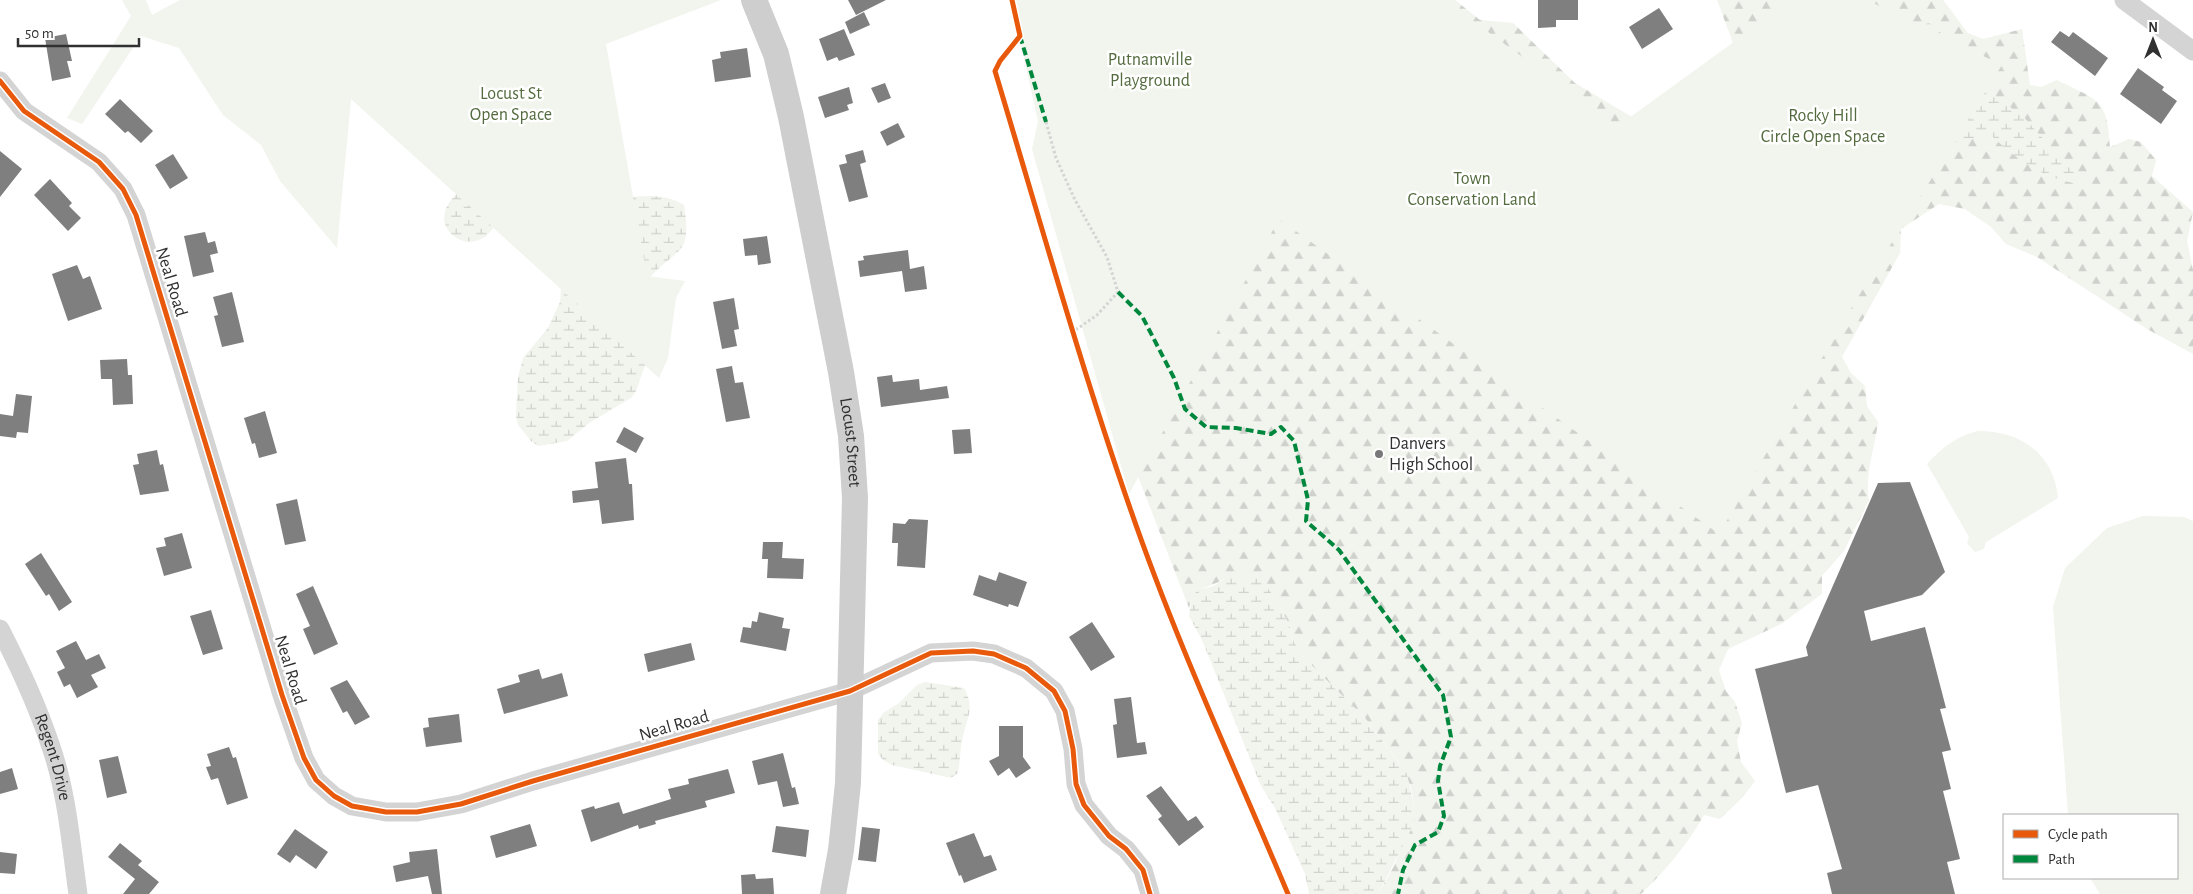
<svg xmlns="http://www.w3.org/2000/svg" width="2193" height="894" font-family="'Alegreya Sans',sans-serif">
  <style>
    .forest { fill: url(#forest-firs) }
    .wetland { fill: url(#wetland-marsh) }
    .park { fill: #f1f5ed }
    .building { fill: #7f7f7f }
    .lines { fill: none; stroke-linecap: round; stroke-linejoin: round }
    .path { stroke: #d4d4d4; stroke-width: 3; stroke-dasharray: 2.5 2.5; stroke-linecap: butt }
    .street { stroke: #d4d4d4; stroke-width: 19 }
    .secondary { stroke: #cecece; stroke-width: 26 }
    .quiet { stroke: #00873e; stroke-width: 4; stroke-dasharray: 8 4; stroke-linecap: butt }
    .cycleway-casing { stroke: #fff; stroke-width: 8 }
    .cycleway { stroke: #e8590c; stroke-width: 5 }
    .poi-dot { fill: #787878; stroke: #fff; stroke-width: 2 }
    .labels { text-anchor: middle; dominant-baseline: central; stroke-width: 5; stroke-linejoin: round; paint-order: stroke }
    .park-label { font-size: 18px; fill: #536b3e; stroke: #fff }
    .street-label { font-size: 18px; fill: #303030; stroke: #fff }
    .poi-label { font-size: 18px; fill: #303030; stroke: #fff; text-anchor: start }
  </style>
  <defs>
    <pattern id="forest-firs" width="22" height="20" patternUnits="userSpaceOnUse" patternTransform="scale(1.25)"><rect width="22" height="20" fill="#f1f5ed"/><path d="M5 1l3.5 6h-7zM16 11l3.5 6h-7z" fill="#cfd2cc"/></pattern>
    <pattern id="wetland-marsh" width="20" height="14" patternUnits="userSpaceOnUse" patternTransform="scale(1.25)"><rect width="20" height="14" fill="#f1f5ed"/><path d="M1 5h8M5 5V1M11 12h8M15 12V8" fill="none" stroke="#cfd2cc"/></pattern>
  </defs>
  <rect width="100%" height="100%" fill="#fff"/>
  <path class="forest" d="M1227 0H1455L1480 20 1513 23 1575 83 1632 117 1733 43 1717 0H1943L1968 33 1983 39 2022 29 2030 85 2041 87 2057 80C2099 101 2107 98 2110 147L2129 139 2141 142 2156 160 2152 176 2193 212 2187 241 2193 270V354L2147 329 2037 257 2006 244 1991 227 1965 209 1939 204 1901 229 1900 253 1842 357 1851 373 1865 386 1867 406 1878 422C1875 447 1864 477 1869 500L1844 551 1822 576V594L1781 624 1728 649 1719 670 1726 691 1735 702 1742 723 1737 741 1741 762 1755 781 1743 797 1720 819 1704 815C1687 845 1666 870 1641 894H1378L1394 866 1415 810 1411 787 1400 764 1365 718 1304 658 1294 642 1289 624 1272 594 1224 579C1206 590 1195 585 1189 608L1117 422 1054 132Z"/>
  <path class="wetland" d="M1929 23 1938 29 1980 88 2021 114 2076 175 2073 183C2041 177 2013 157 1991 135 1977 136 1965 142 1952 142L1914 26Z
    M581 56 629 197C648 196 668 194 684 205 692 256 679 246 649 278V354L636 391 631 398 589 423 567 441 538 446 531 441 518 425 516 416 518 377 523 358 548 328 560 302 562 273 498 220C495 225 491 232 486 236 461 255 424 222 458 193L519 58Z
    M1242 576 1261 579 1272 594 1289 624 1294 642 1304 658 1365 718 1407 774 1415 810 1414 824 1378 894H1309L1305 874 1275 808 1261 786 1202 640 1189 616 1192 596 1198 590 1214 586 1224 579Z
    M925 682 964 688C976 710 966 718 962 741 960 751 960 762 958 773L951 778 892 765 883 760 878 754V720L883 713 899 703 917 685Z"/>
  <path class="park" d="M122 0H146L152 15 180 0H721L606 44 647 276 685 281 676 298 668 358 659 378 351 99 337 248 280 181 261 145 223 115 179 48 141 36 82 124 67 118 131 16Z
    M1011 0H1444L1618 126 1785 5 1782 0H1867L2002 65 1855 302 1719 534 1279 219 1129 494 1032 149 1038 121Z
    M1978 431C2021 431 2054 454 2058 498L1986 542 1984 549 1975 552 1967 543 1969 537 1927 464C1942 448 1956 436 1978 431Z
    M2143 516 2184 517 2193 521V894H2100L2090 878H2177V815H2068L2053 607 2065 568 2107 528Z"/>
  <path class="building" d="M848 0H886L856 15Z
    M1538 0H1578V20H1556V27L1538 28Z
    M1659 8 1673 29 1642 49 1629 27Z
    M864 12 870 25 850 34 845 22Z
    M844 29 855 55 839 61 837 57 827 61 819 39Z
    M2060 31 2069 37 2073 32 2108 58 2095 76 2051 42Z
    M66 34 72 61H67L71 77 52 81 45 38Z
    M747 48 751 77 715 82 712 60 721 58 720 52Z
    M2138 68 2164 87 2162 90 2177 101 2161 124 2120 94Z
    M885 83 891 98 878 103 871 88Z
    M849 87 853 103 847 105 849 110 825 118 818 97Z
    M120 99 153 131 141 143 128 131 125 133 105 114Z
    M898 123 905 137 887 146 880 132Z
    M863 150 866 162 860 164 868 197 849 202 839 165 847 163 845 155Z
    M0 151 22 169 0 197Z
    M173 154 188 178 170 189 155 165Z
    M50 179 72 203 69 206 81 218 68 231 34 195Z
    M205 232 208 243 215 241 218 253 210 255 214 272 193 277 184 236Z
    M767 236 771 263 758 265 757 255 745 256 743 239Z
    M908 250 910 269 924 266 927 289 905 292 902 271 860 277 858 261 864 260 863 256Z
    M77 265 83 279 90 276 102 309 68 321 52 274Z
    M232 292 244 342 222 347 214 316 218 315 213 297Z
    M734 298 739 329 734 330 737 346 722 349 713 302Z
    M127 359 128 375H132L133 404 113 405 112 379H101L100 360Z
    M732 366 735 383 743 382 750 418 726 422 716 369Z
    M892 375 893 382 919 379 920 390 947 386 949 398 881 407 877 377Z
    M16 394 32 396 28 433 17 432 16 438 0 436V414L13 416Z
    M265 411 277 453 259 458 255 443 252 444 244 418Z
    M624 427 644 438 636 453 616 442Z
    M970 429 972 453 954 454 952 430Z
    M157 450 160 465 163 464 169 491 140 495 133 465 139 464 137 454Z
    M626 458 629 484H632L634 520 602 524 599 500 573 503 572 491 598 488 595 462Z
    M1910 482 1945 572 1922 595 1864 611 1871 641 1925 627 1946 708 1940 709 1951 750 1942 752 1951 789 1943 791 1960 859 1947 862 1955 894H1832L1827 873 1842 869 1818 785 1786 793 1755 669 1808 656 1806 647 1878 483Z
    M297 499 306 541 285 545 276 504Z
    M909 519 928 520 925 568 897 566 898 543H892L893 523 905 524Z
    M182 533 192 568 164 576 156 548 166 546 164 538Z
    M763 542H783L782 558 804 559 803 579 767 578 768 559H762Z
    M41 553 72 602 59 611 49 594 46 596 25 564Z
    M999 572 1027 582 1018 607 1009 604 1008 607 973 595 979 575 996 581Z
    M313 586 338 644 314 655 303 629 310 626 296 594Z
    M211 610 223 649 203 655 190 616Z
    M759 612 784 618 782 628 790 629 786 651 740 642 743 627 751 628 752 621 757 622Z
    M1092 622 1115 657 1091 671 1069 637Z
    M76 641 86 660 99 654 106 668 91 675 98 687 77 698 70 684 64 687 57 672 65 668 56 651Z
    M691 643 695 660 648 672 644 654Z
    M539 669 542 679 562 673 568 696 504 714 497 689 520 682 518 675Z
    M347 680 370 717 355 725 347 711 343 713 330 688Z
    M1131 697 1137 743 1145 742 1147 754 1117 758 1113 725 1117 724 1114 699Z
    M459 714 462 742 426 747 423 728 429 727 428 718Z
    M999 726H1023V757L1031 768 1016 778 1009 768 998 776 989 761 999 756Z
    M229 747 233 758 236 757 248 798 227 805 218 778 211 780 206 767 211 766 207 754Z
    M783 753 792 788 795 787 799 804 783 807 777 781 758 785 752 761Z
    M118 756 127 793 107 798 99 760Z
    M12 768 18 789 0 794V772Z
    M728 769 735 793 705 801 707 807 655 821 656 824 639 829 638 825 591 842 581 810 594 806 595 809 619 802 623 814 671 799 668 789 689 784 688 779Z
    M1161 786 1188 821 1196 816 1204 827 1179 846 1158 819 1162 816 1146 796Z
    M530 824 537 846 496 858 490 836Z
    M776 826 809 830 806 857 772 852Z
    M862 827 880 829 876 862 858 860Z
    M295 829 328 852 316 869 296 855 290 863 277 854Z
    M974 833 984 857 991 855 997 870 964 883 961 875 959 876 946 843Z
    M120 843 142 861 138 865 159 882 149 894H123L135 879 108 857Z
    M437 849 442 894H432L428 876 396 882 393 866 410 862 409 852Z
    M0 852 17 854 15 874 0 873Z
    M755 874 756 879 773 878 774 894H742L741 875Z"/>
  <g class="lines">
    <path class="path" d="M1046 122 1056 158 1075 200 1107 257 1118 292 1097 315 1074 331"/>
    <g class="street">
      <path d="M2124 0 2193 51"/>
      <path d="M0 81 24 111 99 162 123 189 136 215 282 695 304 758 316 780 334 796 352 806 386 812H417L461 804 533 781 850 691 931 653 973 651 994 654 1026 668 1054 691 1065 711 1073 749 1076 784 1084 805 1109 836 1126 849 1143 870 1150 894"/>
      <path id="s1" d="M0 629C19 666 37 705 50 744 67 791 71 845 78 894"/>
    </g>
    <path class="secondary" id="s2" d="M754 0 776 54 791 117 841 372 851 436 855 498 848 783 841 850 833 894"/>
    <path class="quiet" d="M1020 36 1046 122
      M1118 292 1142 316 1174 378 1185 409 1206 427 1236 428 1271 434 1281 427 1294 441 1308 500 1306 521 1339 550 1443 695 1451 737 1440 766 1438 781 1444 816 1438 832 1415 845 1403 870 1398 894"/>
    <defs>
      <path id="cycleway" d="M1012 0 1020 36 1000 61 995 71C1039 217 1080 364 1130 508 1175 639 1234 766 1288 894
        M0 81 24 111 99 162 123 189 136 215 282 695 304 758 316 780 334 796 352 806 386 812H417L461 804 533 781 850 691 931 653 973 651 994 654 1026 668 1054 691 1065 711 1073 749 1076 784 1084 805 1109 836 1126 849 1143 870 1150 894"/>
    </defs>
    <use href="#cycleway" class="cycleway-casing"/>
    <use href="#cycleway" class="cycleway"/>
  </g>
  <circle class="poi-dot" cx="1379" cy="454" r="5"/>
  <g class="labels">
    <g class="park-label">
      <text x="1150" y="60">Putnamville<tspan x="1150" dy="21">Playground</tspan></text>
      <text x="511" y="94">Locust St<tspan x="511" dy="21">Open Space</tspan></text>
      <text x="1823" y="116">Rocky Hill<tspan x="1823" dy="21">Circle Open Space</tspan></text>
      <text x="1472" y="179">Town<tspan x="1472" dy="21">Conservation Land</tspan></text>
    </g>
    <g class="street-label">
      <text transform="translate(171 282) rotate(73)">Neal Road</text>
      <text stroke="none"><textPath href="#s2" startOffset="454">Locust Street</textPath></text>
      <text transform="translate(290 670) rotate(73)">Neal Road</text>
      <text transform="translate(674 726) rotate(-16)">Neal Road</text>
      <text stroke="none"><textPath href="#s1" startOffset="139">Regent Drive</textPath></text>
    </g>
    <g class="poi-label">
      <text x="1389" y="444">Danvers<tspan x="1389" dy="21">High School</tspan></text>
    </g>
  </g>
  <rect x="2003" y="814" width="175" height="65" fill="#ffffff" stroke="#acacac"/>
  <rect x="2013" y="830" width="25" height="8" fill="#e8590c" stroke="#acacac"/>
  <text x="2048" y="839" font-size="15" fill="#303030">Cycle path</text>
  <rect x="2013" y="855" width="25" height="8" fill="#00873e" stroke="#acacac"/>
  <text x="2048" y="864" font-size="15" fill="#303030">Path</text>
  <g transform="translate(2153 40)" stroke="#ffffff" stroke-width="4" paint-order="stroke">
  <path d="M0-4L9 19L0 12L-9 19Z" fill="#303030"/>
  <text y="-8" font-size="14" font-weight="bold" text-anchor="middle" fill="#303030">N</text>
  </g>
  <path d="M18 38v8h121v-8" fill="none" stroke="#303030" stroke-width="2.5"/>
  <text x="25" y="38" font-size="15" fill="#303030" stroke="#ffffff" stroke-width="4" paint-order="stroke">50 m</text>
</svg>
